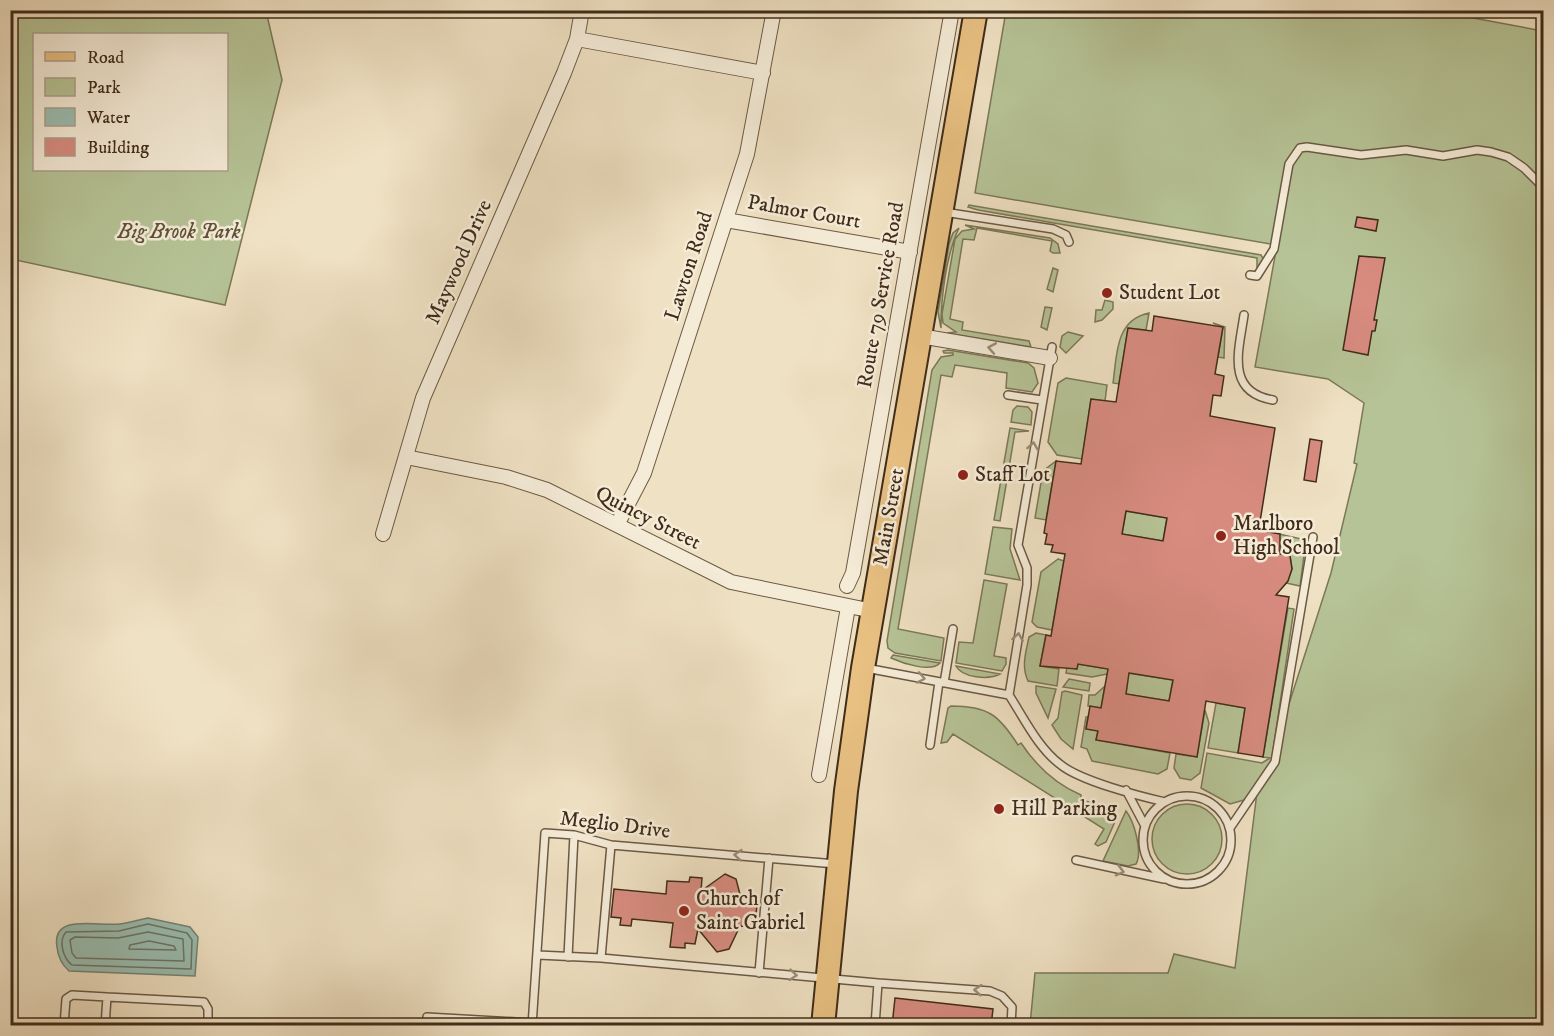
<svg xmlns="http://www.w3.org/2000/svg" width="1554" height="1036" font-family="'IM FELL DW Pica',serif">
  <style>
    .green { fill: #b6c396; stroke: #7b7858; stroke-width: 1.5; fill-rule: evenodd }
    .water { fill: #9abeb2; stroke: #768475; stroke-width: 1.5 }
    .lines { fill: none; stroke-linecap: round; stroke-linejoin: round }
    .shore { stroke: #6d7566; stroke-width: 1.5 }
    .building { fill: #d88c80; stroke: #402c1a; stroke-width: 1.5; fill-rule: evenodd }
    .service-casing { stroke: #6c5944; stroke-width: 10 }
    .minor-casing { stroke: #6c5944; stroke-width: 16 }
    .primary-casing { stroke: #402c1a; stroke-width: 26 }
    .service { stroke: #f5ecd8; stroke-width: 7 }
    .minor { stroke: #f5ecd8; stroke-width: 14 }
    .primary { stroke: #e8c082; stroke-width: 22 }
    .oneway { stroke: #9a8c79 }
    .poi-dot { fill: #8f2418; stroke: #f5ecd8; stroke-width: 2 }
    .labels { text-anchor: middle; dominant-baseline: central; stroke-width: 5; stroke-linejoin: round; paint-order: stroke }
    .street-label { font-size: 21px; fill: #402c1a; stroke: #f5ecd8 }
    .park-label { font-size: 21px; font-style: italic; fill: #5e5239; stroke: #f5ecd8 }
    .poi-label { font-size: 21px; fill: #402c1a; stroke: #f5ecd8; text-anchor: start }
  </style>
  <rect width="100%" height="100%" fill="#efe1c3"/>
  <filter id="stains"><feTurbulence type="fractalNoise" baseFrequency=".00333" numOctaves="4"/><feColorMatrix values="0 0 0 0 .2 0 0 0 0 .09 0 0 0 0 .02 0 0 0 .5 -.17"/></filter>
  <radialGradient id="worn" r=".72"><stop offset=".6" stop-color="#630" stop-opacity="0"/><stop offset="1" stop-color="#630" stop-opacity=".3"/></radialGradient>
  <path class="green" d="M11 10 266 11 282 80 225 305 11 259ZM226 34V170H34V34Z
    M1430 10 1543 31V1025H1030L1035 973H1168L1174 954 1235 968 1258 784 1244 800 1230 804 1201 788 1207 753 1262 763 1270 758 1263 757 1288 608 1294 609 1272 757 1331 573 1357 464 1354 463 1364 403 1328 379 1255 367 1277 245 975 193 1006 11Z
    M969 205 1261 255 1264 260 1257 271V258L978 210 968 207Z
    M965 225 1050 238 1058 244 1060 253H1053L1050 251 1052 241 977 228 974 240 963 239 950 319 963 322 962 330 1029 341 1031 347 947 333 956 332 943 323 942 314 955 239 962 231 974 229Z
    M959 228C946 255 941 298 941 328L938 312 949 244 953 233Z
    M1053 268 1058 270 1053 292 1047 289Z
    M1105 300 1113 302V309L1102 320 1095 322 1096 310H1102Z
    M1045 307 1052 308 1047 330 1041 327Z
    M1149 313 1146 330 1128 328 1119 384 1113 383C1117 355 1115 320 1149 313Z
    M1213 323 1225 327 1224 358 1218 357 1223 327Z
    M1068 332 1083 336 1066 353 1060 347 1062 336Z
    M948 350 1028 363 1034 368 1038 383 1032 392 1006 388 1007 373 955 365 952 377 941 375 898 629 944 638 941 661 895 653 888 648 887 641 932 370 941 357 953 355V353H944L943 351Z
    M1066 378 1107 385 1105 401 1091 399 1082 459 1057 455 1048 442 1058 383Z
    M1017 406 1028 407 1032 412 1031 425 1011 422 1013 410Z
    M1010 428 1029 431 1015 432 1000 521 994 520Z
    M1056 461 1046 520 1035 518 1043 471Z
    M1126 511 1167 518 1163 541 1122 534Z
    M993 527 1012 529 1010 549 1020 580 985 574Z
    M1279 534 1306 540 1300 586 1286 583 1292 569 1290 556 1279 554Z
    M1058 559 1064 561 1052 630 1037 627 1032 622 1041 572Z
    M984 580 1007 584 994 656 1006 658V664L1002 671 956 663 959 642 973 643Z
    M1036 633 1046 635 1040 666 1059 669 1057 686 1028 681C1021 666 1026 652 1029 637Z
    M893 655 940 663C931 673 902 663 891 658Z
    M1078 664 1122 671 1121 676 1107 674 1092 677 1066 673 1067 667 1077 669Z
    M956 666 1000 674C989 680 962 678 956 666Z
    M1128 673 1173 680 1169 701 1126 694Z
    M1069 679 1090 683 1089 691 1063 687Z
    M1036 686 1056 689 1048 718 1036 693Z
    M1105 686 1101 708 1088 706 1089 695H1095Z
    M1065 691 1082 695 1073 749 1061 739 1052 725 1058 718 1062 692Z
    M1216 703 1245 708 1238 753 1208 748Z
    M951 706C988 706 999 715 1018 745L1021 743C1037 767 1055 784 1081 795V800L1113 808 1117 817 1106 842 1098 846 1095 844 1104 829 953 734 947 742 941 743 948 708Z
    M1205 710 1209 723 1200 773 1191 780 1180 778 1174 768 1176 754 1197 757Z
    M1086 717H1088L1086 729 1098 731 1096 740 1170 753 1167 769 1158 774 1092 761 1087 749 1081 747Z
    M1152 839a35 35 0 1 1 70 0a35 35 0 1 1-70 0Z
    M1126 811C1134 821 1143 852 1136 864L1128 866 1103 861Z"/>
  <path class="water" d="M148 918 190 927 198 937 195 976 69 971C61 964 58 957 57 947 51 912 100 927 120 924 129 923 138 920 148 918Z"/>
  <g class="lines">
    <path class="shore" d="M148 924 187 933 192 940 191 969 72 965C63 958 58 941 66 932L119 931Z
      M148 932 183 939 184 961 76 958 72 953 70 940 75 937 118 938Z
      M149 941 174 946 176 950 129 949 130 945Z"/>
  </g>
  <path class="building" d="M1357 217 1378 220 1376 231 1355 227Z
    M1359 256 1385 258 1374 320H1377L1375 331H1372L1368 355 1343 350Z
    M1154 316 1223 327 1215 374 1224 376 1221 396 1213 395 1210 416 1275 428 1259 528H1264L1263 531 1280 534V554L1290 556 1292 569 1288 581 1276 595 1289 597 1263 757 1238 753 1245 708 1206 701 1197 757 1096 740 1098 731 1086 729 1089 712 1090 706 1101 708 1108 669 1078 664 1077 669 1040 666 1046 635 1051 636 1065 554 1051 552 1053 545 1045 544 1047 534 1044 533 1056 461 1081 464 1091 399 1116 402 1128 328 1152 331ZM1126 511 1167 518 1163 541 1122 534ZM1129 673 1173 680 1169 701 1126 694Z
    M1310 439 1322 441 1316 482 1304 480Z
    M725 874 736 879 742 902 757 904 755 927 740 926 729 949 717 952 698 929 695 944 685 943V948L670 947 673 923 632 919 631 926 620 925 621 918 611 917 614 889 666 894 667 881 689 882 690 877 702 878 701 891Z
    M895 998 993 1009 991 1026H892Z"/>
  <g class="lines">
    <defs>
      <path id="service" d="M944 212 1053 229 1066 235 1069 242
        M1250 275 1257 276 1274 249 1289 164 1300 148 1307 147 1361 155 1406 150 1443 156 1477 150 1491 152 1508 157 1524 168 1544 188
        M1244 315C1239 350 1225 392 1273 400
        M1052 347 1018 545 1027 568V585L1009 695C1024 718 1038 748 1061 765 1081 781 1139 796 1165 802
        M1008 395 1042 400
        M866 668 1009 695
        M944 683 953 629
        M930 745 939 682
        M1126 790 1145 826
        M1143 840a44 44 0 1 1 88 0a44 44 0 1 1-88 0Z
        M1230 828 1275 762 1313 537
        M1076 860 1164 879
        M538 955 601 958 878 983 875 1026
        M568 957 574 835
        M601 958 611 845
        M759 973 769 858
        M878 983 990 991 1002 996 1012 1007 1011 1026
        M427 1017 533 1023
        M64 1026 66 999 72 995 107 997
        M105 1026 107 997 204 1002 208 1009V1026
        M532 1026 545 833 574 835 611 845 836 864"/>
      <path id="minor" d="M577 39 763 73
        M726 220 910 252
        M920 336 1050 358
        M406 457 506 477 547 490 731 582 873 611
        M617 525 644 473 747 154 774 10
        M383 534 423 398 564 73 577 39 582 10
        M847 586 853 573 952 10
        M819 775 848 607"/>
      <path id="primary" d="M823 1026 846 791 863 668 976 10"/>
    </defs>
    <use href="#service" class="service-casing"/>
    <use href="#minor" class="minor-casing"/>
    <use href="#primary" class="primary-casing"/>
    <use href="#service" class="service"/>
    <use href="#minor" class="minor"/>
    <use href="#primary" class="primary"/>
  </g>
  <defs><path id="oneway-chevron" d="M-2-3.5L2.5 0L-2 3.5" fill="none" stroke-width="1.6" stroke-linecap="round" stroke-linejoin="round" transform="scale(1.5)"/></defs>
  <g class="oneway">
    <use href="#oneway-chevron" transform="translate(992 348) rotate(-170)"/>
    <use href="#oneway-chevron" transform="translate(1033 446) rotate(-81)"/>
    <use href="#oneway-chevron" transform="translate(1018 637) rotate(-80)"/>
    <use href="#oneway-chevron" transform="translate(921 678) rotate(11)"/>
    <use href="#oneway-chevron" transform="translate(738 855) rotate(-175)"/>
    <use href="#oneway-chevron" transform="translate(1120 871) rotate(14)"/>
    <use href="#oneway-chevron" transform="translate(793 975) rotate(5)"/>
    <use href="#oneway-chevron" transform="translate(978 990) rotate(-176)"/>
  </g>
  <g class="poi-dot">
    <circle cx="1107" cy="293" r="6"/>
    <circle cx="963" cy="475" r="6"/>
    <circle cx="1221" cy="536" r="6"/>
    <circle cx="999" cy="809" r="6"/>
    <circle cx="684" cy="911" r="6"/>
  </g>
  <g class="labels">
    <g class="street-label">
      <text transform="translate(804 212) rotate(10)">Palmor Court</text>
      <text transform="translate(459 262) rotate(-66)">Maywood Drive</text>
      <text transform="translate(689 266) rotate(-72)">Lawton Road</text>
      <text transform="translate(881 295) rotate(-80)">Route 79 Service Road</text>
      <text transform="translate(889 517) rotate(-80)">Main Street</text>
      <text transform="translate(648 518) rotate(27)">Quincy Street</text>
      <text transform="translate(615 825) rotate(7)">Meglio Drive</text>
    </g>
    <g class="park-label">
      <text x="179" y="232">Big Brook Park</text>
    </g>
    <g class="poi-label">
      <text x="1119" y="293">Student Lot</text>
      <text x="975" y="475">Staff Lot</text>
      <text x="1233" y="524">Marlboro<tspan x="1233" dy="24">High School</tspan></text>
      <text x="1011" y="809">Hill Parking</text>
      <text x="696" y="899">Church of<tspan x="696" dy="24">Saint Gabriel</tspan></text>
    </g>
  </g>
  <rect width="1554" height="1036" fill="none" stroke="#efe1c3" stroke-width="36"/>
  <rect x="12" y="12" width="1530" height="1012" fill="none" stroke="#402c1a" stroke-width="3"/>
  <rect x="18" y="18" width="1518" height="1000" fill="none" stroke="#402c1a" stroke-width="1.5"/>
  <rect x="33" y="33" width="195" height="138" fill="#f5ecd8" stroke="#ad9f8c" stroke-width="1.5"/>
  <rect x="45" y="52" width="30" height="9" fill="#e8c082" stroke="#ad9f8c" stroke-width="1.5"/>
  <text x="87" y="63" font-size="18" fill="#402c1a">Road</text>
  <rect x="45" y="78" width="30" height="18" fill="#b6c396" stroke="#ad9f8c" stroke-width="1.5"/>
  <text x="87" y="93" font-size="18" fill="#402c1a">Park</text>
  <rect x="45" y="108" width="30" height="18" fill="#9abeb2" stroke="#ad9f8c" stroke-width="1.5"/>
  <text x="87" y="123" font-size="18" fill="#402c1a">Water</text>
  <rect x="45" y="138" width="30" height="18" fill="#d88c80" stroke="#ad9f8c" stroke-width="1.5"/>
  <text x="87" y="153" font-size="18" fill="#402c1a">Building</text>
  <rect width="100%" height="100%" filter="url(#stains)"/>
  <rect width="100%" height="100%" fill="url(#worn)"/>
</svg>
